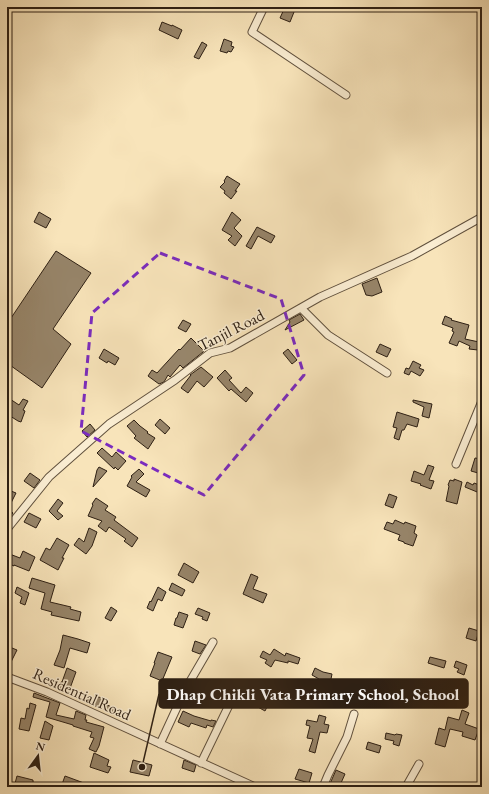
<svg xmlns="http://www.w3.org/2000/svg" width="489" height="794" font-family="'EB Garamond',serif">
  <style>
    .building { fill: #97856a; stroke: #2d1f13 }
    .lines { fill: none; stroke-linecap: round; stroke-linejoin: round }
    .minor-casing { stroke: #60503d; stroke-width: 9 }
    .minor { stroke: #faedd2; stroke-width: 7 }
    .marked { fill: none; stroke: #7b2cbf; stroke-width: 3; stroke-dasharray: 8 5; stroke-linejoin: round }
    .labels { text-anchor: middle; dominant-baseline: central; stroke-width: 3; stroke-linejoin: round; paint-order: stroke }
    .street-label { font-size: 16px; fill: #2d1f13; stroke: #faedd2 }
    .leader { fill: none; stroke: #2d1f13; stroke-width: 1.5 }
    .callout-dot { fill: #2d1f13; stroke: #faedd2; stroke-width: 1.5 }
    .callout { fill: #2d1f13; stroke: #2d1f13; stroke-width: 1.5 }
    .callout-label { font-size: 17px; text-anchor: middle; font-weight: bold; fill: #fff }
  </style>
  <rect width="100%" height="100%" fill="#f8e4ba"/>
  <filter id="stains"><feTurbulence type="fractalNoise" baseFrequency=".005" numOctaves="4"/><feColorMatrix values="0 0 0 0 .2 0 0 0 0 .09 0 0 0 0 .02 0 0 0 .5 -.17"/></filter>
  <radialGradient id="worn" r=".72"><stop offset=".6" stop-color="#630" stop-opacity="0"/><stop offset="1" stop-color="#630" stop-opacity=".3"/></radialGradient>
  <path class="building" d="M285 7H296L290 22 280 18Z
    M162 22 172 26V25L182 30 178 39 159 30Z
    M224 39 232 42 231 46 234 47 231 52 228 51 227 53 220 51Z
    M202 42 207 45 199 59 194 57Z
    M227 176 240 184 235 191H237L231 199 224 193 225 191 220 187 225 182 224 181Z
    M39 212 51 219 46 228 34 222Z
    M232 212 241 220 234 228 242 236 235 246 228 240 232 236 222 230Z
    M257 227 275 236 271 243 258 236 251 249 246 246Z
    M56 251 91 273 53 329 71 344 42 388 7 363V324Z
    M377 278 382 292 372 296 366 295 362 284Z
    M300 314 304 320 285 330 290 322 289 320Z
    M445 316 452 319 451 320 469 325 465 339 479 342 478 350 469 349 470 346 459 341 457 346 449 343 454 332 452 331 453 328 442 324Z
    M183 320 191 324 186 332 178 328Z
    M191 338 204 351 203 352 183 368 180 365 170 377 168 375 164 382 159 384 148 376 152 370 157 373 179 349 180 350Z
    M380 344 391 349 387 357 376 352Z
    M104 349 119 358 115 365 108 361 107 363 99 358Z
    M288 349 297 360 292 364 283 353Z
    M413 361 421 365 419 368 424 370 420 376 411 371 409 375 404 373 406 368 409 369Z
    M201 367 213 377 204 387 197 381 188 393 181 388 191 375H190Z
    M225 370 232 378 229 380 241 393 246 387 253 393 246 402 231 389 229 391 217 378Z
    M7 397 19 405 23 399 28 401 23 410 25 411 21 422 18 421 7 414 8 410H7Z
    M413 400 432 404 429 418 422 416 424 407 413 402Z
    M397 412 419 419 417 427 407 424 404 430H402L399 440 394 438 397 428 393 427Z
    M160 419 170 428 165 434 155 425Z
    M134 420 140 426 148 432 147 433 155 438 148 449 134 438 136 436 127 426Z
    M90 424 95 430 87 437 82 431Z
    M102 448 112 457 116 452 126 461 118 470 115 467 114 469 97 453Z
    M475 458 482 459 478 473 471 471Z
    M428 465 434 467 429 480 434 481 431 489 420 485 421 484 411 481 414 471 424 475Z
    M99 467 107 471 93 487 97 470Z
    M139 469 144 474 136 482 150 490 146 497 127 486 132 477 131 476Z
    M30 473 40 480 34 488 24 481Z
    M454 479 462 482 457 504 446 501 449 486 448 485 450 480 454 481Z
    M467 482 473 485 474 483 482 486V494L465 487Z
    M11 491 16 493 8 509 13 513 7 521V499Z
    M389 494 397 497 393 508 385 505Z
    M96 498 108 506 105 510 116 517 114 520 138 538 132 547 124 541 126 539 109 527 106 532 98 526 102 521 88 516 93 505 92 504Z
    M58 499 63 503 57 511 63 516 58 520 49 511Z
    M29 513 41 519 36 528 24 522Z
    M395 520 404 524 405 522 416 526 414 533 417 535 413 546 404 543V542L398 540 400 535 384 529 387 522 393 524Z
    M89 528 97 532 92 546 86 554 74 545 79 538 84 542Z
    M57 538 69 545 62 558H64L58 570 40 560 46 548 50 550Z
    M23 551 35 557 29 571 14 565V566L7 563V553L20 558Z
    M184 563 199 572 193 583 178 575Z
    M251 574 258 577 253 589 267 594 263 603 243 594Z
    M32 578 55 585 50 602 71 607 70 609 81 612 79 621 51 615 52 612 41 609 45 593 29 588Z
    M172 583 185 590 182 596 169 590Z
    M17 587 29 593 25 605 20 603 22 597 15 593Z
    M158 587 166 592 162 601 158 599 153 611 147 608 150 601 151 602Z
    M111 607 117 611 111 621 105 618Z
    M198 608 210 613 207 621 202 619 203 617 195 614Z
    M179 612 188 615 183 628 174 625 176 618H177Z
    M469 628 479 631 476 641 466 638Z
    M63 635 78 639 90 643 87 653 70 648 64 668 54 665 60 650Z
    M195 641 206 645 200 654 192 651Z
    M7 646 17 650 7 670Z
    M274 649 285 656 286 653 300 658 298 664 288 661V663L275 660 271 667 265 663 267 660 260 657 263 651 270 655Z
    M158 652 172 657 162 681 150 676 155 663H154Z
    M430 657 446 661 444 668 428 663Z
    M456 661 467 665 464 675 457 672 459 669 454 667Z
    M67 668 76 672 69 691 59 688 61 682H62Z
    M315 668 323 672 332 674 330 684 327 683V689H319V679L312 675Z
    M234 684 242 686 241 689 260 700 262 695 267 698 265 704 268 705 265 711 240 697 234 694H231Z
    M34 693 60 703 56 715 74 719 76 711 86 715 85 720H87L86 722 104 727 99 746 96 752 89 749 94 738 90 737 92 732 73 726V725L46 717 50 702 33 697Z
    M95 696 102 698 101 702 120 711 118 715 93 705Z
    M30 703 36 705 29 731 19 729 21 718 25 719 27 708 29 709Z
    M462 710 469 713 465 724 479 729 475 740 462 736 463 732 450 729 445 747 435 744 439 728 445 730 448 717 459 720Z
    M183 711 194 716 211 721V720L216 721 213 727 207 725 206 728 191 723 189 727 178 722Z
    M319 715 326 717 324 724 329 725 327 733 320 732 315 753 309 751 313 739 307 738 310 726 306 725 307 720 317 722Z
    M45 721 53 726 49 740 40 738Z
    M386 733 395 735 396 734 402 735 399 746 393 744 394 741 385 739Z
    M368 742 381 746 379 753 366 749Z
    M94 753 109 760 107 766 111 767 108 773 90 767Z
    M133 760 152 765 149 776 130 772Z
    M184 760 196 765 194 772 182 768Z
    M299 769 312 773 309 783 295 779Z
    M336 770 345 774 341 783 339 787 329 786Z
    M17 776 33 780V782L44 786 43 787H14Z
    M65 776 92 786V787H61Z"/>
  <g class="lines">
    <defs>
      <path id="minor" d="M264 7 252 32 346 95
        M301 308 328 335 387 373
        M456 464 482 401
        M7 529 49 477 109 424 175 380 210 353 230 348 320 297 412 256 482 217
        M7 677 47 692 255 787
        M160 744 185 690 213 642
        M201 763 232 699
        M323 787 328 775 347 737 354 714
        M406 787 419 764"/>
    </defs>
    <use href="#minor" class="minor-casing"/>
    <use href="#minor" class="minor"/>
  </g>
  <path class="marked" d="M160 253 281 299 304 375 204 495 81 431 92 313Z"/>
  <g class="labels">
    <g class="street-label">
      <text transform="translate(231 330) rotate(-27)">Tanjil Road</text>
      <text transform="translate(82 694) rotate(24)">Residential Road</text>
    </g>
  </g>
  <path class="leader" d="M142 767L159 694"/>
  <circle class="callout-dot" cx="142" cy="767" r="4"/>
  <rect class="callout" x="159" y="679" width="309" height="29" rx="4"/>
  <g class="callout-label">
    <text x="313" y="700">Dhap Chikli Vata Primary School, School</text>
  </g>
  <rect width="489" height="794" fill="none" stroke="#f8e4ba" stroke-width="24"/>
  <rect x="8" y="8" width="473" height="778" fill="none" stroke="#2d1f13" stroke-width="2"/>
  <rect x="12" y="12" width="465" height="770" fill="none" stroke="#2d1f13"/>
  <g transform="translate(38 756) rotate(15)" stroke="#faedd2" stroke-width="3" paint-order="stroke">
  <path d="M0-3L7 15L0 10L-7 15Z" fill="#2d1f13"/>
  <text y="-6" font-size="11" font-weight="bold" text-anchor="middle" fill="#2d1f13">N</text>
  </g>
  <rect width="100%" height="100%" filter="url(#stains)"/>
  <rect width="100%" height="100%" fill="url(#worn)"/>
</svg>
